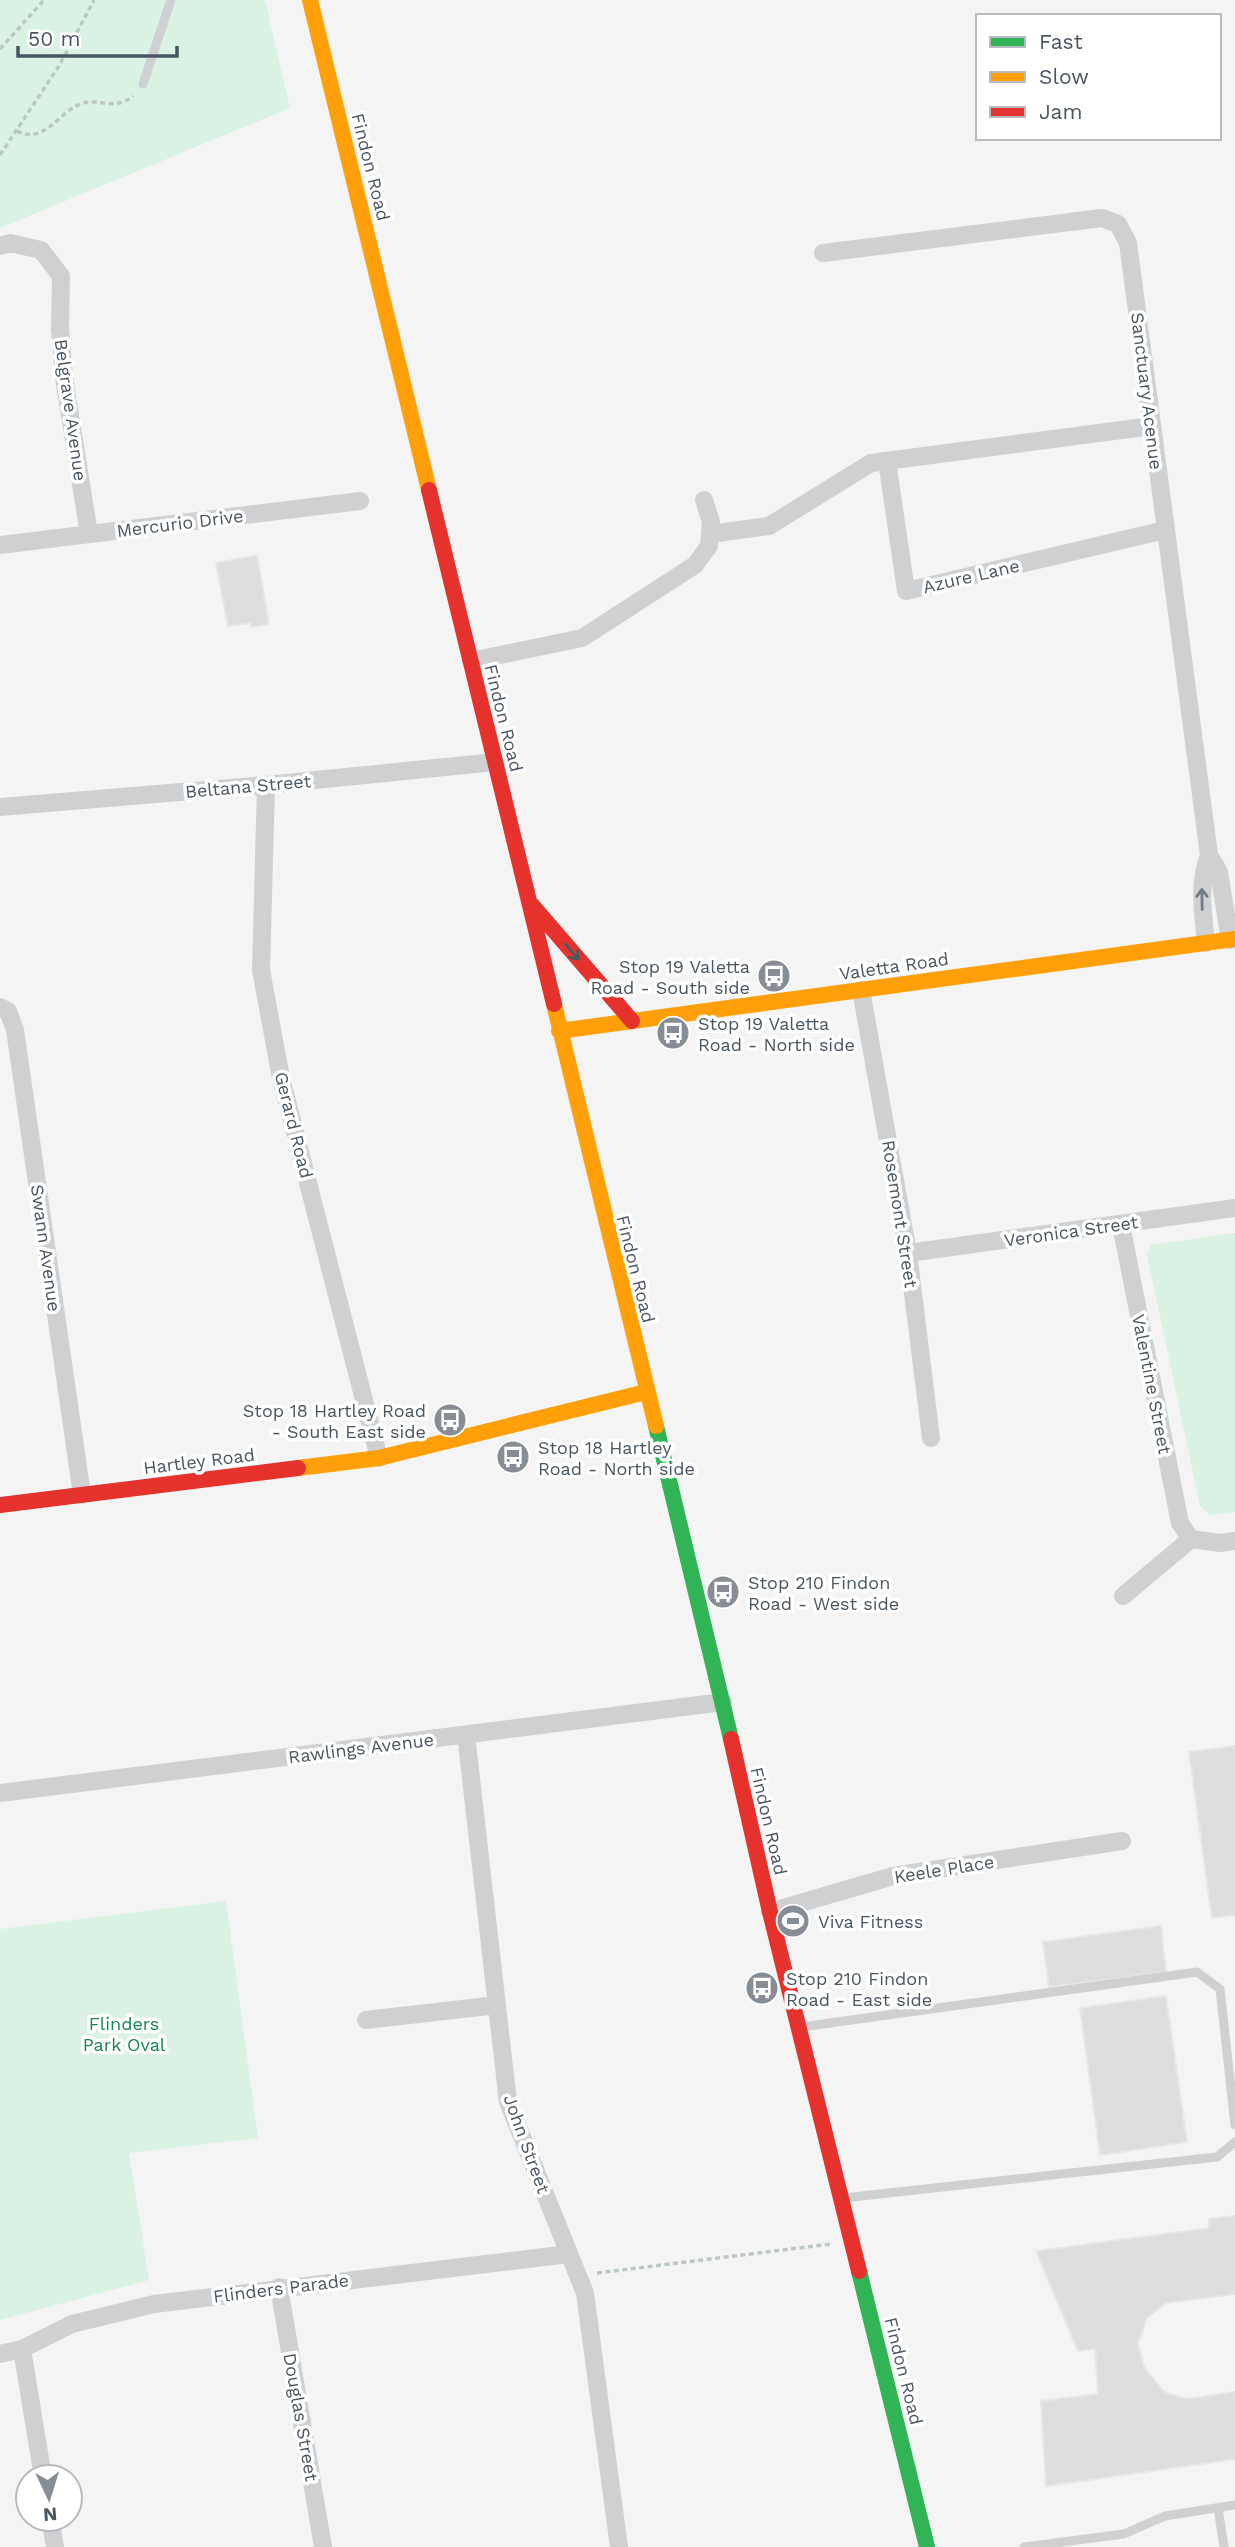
<svg xmlns="http://www.w3.org/2000/svg" width="1235" height="2547" font-family="'Work Sans',sans-serif">
  <style>
    .green { fill: #d9f2e3 }
    .building { fill: #ddddde; stroke: #e5e6e7; stroke-width: 2 }
    .lines { fill: none; stroke-linecap: round; stroke-linejoin: round }
    .path { stroke: #bcc7c4; stroke-width: 3.5; stroke-dasharray: 5 3.5; stroke-linecap: butt }
    .lane { stroke: #ced0d2; stroke-width: 9 }
    .street { stroke: #ced0d2; stroke-width: 18 }
    .fast { stroke: #30b455; stroke-width: 16 }
    .slow { stroke: #ff9f0a; stroke-width: 16 }
    .jam { stroke: #e5322d; stroke-width: 16 }
    .oneway { stroke: #727b83 }
    .oneway2 { stroke: #495b60 }
    .labels { text-anchor: middle; dominant-baseline: central; stroke-width: 7; stroke-linejoin: round; paint-order: stroke }
    .street-label { font-size: 18px; fill: #4a5661; stroke: #fff }
    .poi-label { font-size: 18px; fill: #4a5661; stroke: #fff; text-anchor: start }
    .park-label { font-size: 18px; fill: #17864f; stroke: #fff }
  </style>
  <rect width="100%" height="100%" fill="#f4f4f4"/>
  <path class="green" d="M0 0H265L290 108 0 228Z
    M1235 1233V1512L1211 1515 1200 1506 1147 1255 1151 1245Z
    M226 1901 258 2138 129 2153 149 2280 0 2320V1929Z"/>
  <path class="building" d="M257 555 269 624 251 627V623L228 626 216 563Z
    M1235 1746V1915L1212 1918 1189 1752Z
    M1161 1926 1166 1972 1049 1987 1043 1942Z
    M1166 1996 1187 2142 1100 2155 1080 2008Z
    M1235 2216V2294L1166 2303 1147 2318 1138 2344 1144 2367 1164 2392 1187 2399 1235 2392V2459L1046 2486 1041 2401 1098 2394 1095 2349 1078 2351 1036 2251 1209 2228V2219Z"/>
  <g class="lines">
    <path class="path" d="M0 49 44 0
      M17 131C44 145 58 113 80 104 100 97 114 112 133 96
      M0 155 59 66 94 0
      M597 2273 831 2244"/>
    <path class="lane" d="M143 84 171 0
      M801 2027 1197 1972 1220 1989 1235 2125
      M843 2198 1217 2157 1235 2142
      M1218 2508 1224 2547
      M1024 2547 1124 2534 1165 2516 1235 2505"/>
    <path class="street" d="M0 246 10 243 41 250 61 276 60 329 64 378 89 534
      M823 253 1102 218 1118 224 1128 243 1209 855 1219 872 1230 940
      M887 461 906 591 1165 530
      M710 534 769 526 871 463 1152 426
      M0 545 360 501
      M471 661 582 638 695 565 709 546 711 522 704 500
      M266 785 261 970 281 1078 379 1458
      M0 807 266 785 495 762
      M1206 943C1203 912 1198 884 1209 855
      M861 990 908 1253 931 1438
      M0 1007 8 1011 15 1030 82 1495
      M1121 1225 1180 1523 1191 1539
      M908 1253 1235 1208
      M1123 1596 1191 1539 1220 1543 1235 1541
      M466 1735 508 2102 585 2293 619 2547
      M0 1793 723 1702
      M770 1912 893 1876 1122 1841
      M366 2020 497 2005
      M279 2287 323 2547
      M22 2349 43 2477
      M0 2354 22 2349 72 2324 154 2304 569 2254
      M50 2519 55 2547"/>
    <path class="fast" d="M656 1426 731 1739
      M859 2271 927 2547"/>
    <path class="slow" d="M310 0 429 490
      M554 1004 656 1426
      M559 1031 1235 939
      M298 1468 379 1458 646 1392"/>
    <path class="jam" d="M429 490 554 1004
      M531 904 632 1021
      M0 1505 298 1468
      M731 1739 770 1912 859 2271"/>
  </g>
  <defs><path id="oneway-shaft" d="M-6 0H5M1.5-3L5.5 0L1.5 3" fill="none" stroke-width="1.6" stroke-linecap="round" stroke-linejoin="round" transform="scale(1.75)"/></defs>
  <use class="oneway" href="#oneway-shaft" transform="translate(1202 899) rotate(-91)"/>
  <use class="oneway2" href="#oneway-shaft" transform="translate(572 952) rotate(49)"/>
  <defs>
    <symbol id="bus-disc" viewBox="-11 -11 22 22"><circle r="9.5" fill="#868d94" stroke="#fff"/><path d="M-5-6H5V4H4V6H2V4H-2V6H-4V4H-5ZM-3.5-4V0h7V-4ZM-3.5 1.2v1.5H-2V1.2ZM2 1.2v1.5H3.5V1.2Z" fill="#fff"/></symbol>
    <symbol id="stadium-disc" viewBox="-11 -11 22 22"><circle r="9.5" fill="#868d94" stroke="#fff"/><path d="M0-5a6.5 5 0 1 0 0 10a6.5 5 0 1 0 0-10ZM-3.5-1.8h7v3.6h-7Z" fill="#fff"/></symbol>
  </defs>
  <g fill-rule="evenodd">
    <use href="#bus-disc" x="755" y="957" width="38" height="38"/>
    <use href="#bus-disc" x="654" y="1014" width="38" height="38"/>
    <use href="#bus-disc" x="431" y="1401" width="38" height="38"/>
    <use href="#bus-disc" x="494" y="1438" width="38" height="38"/>
    <use href="#bus-disc" x="704" y="1573" width="38" height="38"/>
    <use href="#stadium-disc" x="774" y="1902" width="38" height="38"/>
    <use href="#bus-disc" x="743" y="1969" width="38" height="38"/>
  </g>
  <g class="labels">
    <g class="street-label">
      <text transform="translate(371 167) rotate(76)">Findon Road</text>
      <text transform="translate(1147 391) rotate(83)">Sanctuary Acenue</text>
      <text transform="translate(71 410) rotate(82)">Belgrave Avenue</text>
      <text transform="translate(180 523) rotate(-7)">Mercurio Drive</text>
      <text transform="translate(971 576) rotate(-13)">Azure Lane</text>
      <text transform="translate(504 718) rotate(76)">Findon Road</text>
      <text transform="translate(248 786) rotate(-5)">Beltana Street</text>
      <text transform="translate(894 966) rotate(-8)">Valetta Road</text>
      <text transform="translate(294 1125) rotate(76)">Gerard Road</text>
      <text transform="translate(900 1214) rotate(81)">Rosemont Street</text>
      <text transform="translate(1071 1231) rotate(-8)">Veronica Street</text>
      <text transform="translate(46 1248) rotate(82)">Swann Avenue</text>
      <text transform="translate(636 1269) rotate(76)">Findon Road</text>
      <text transform="translate(1152 1384) rotate(79)">Valentine Street</text>
      <text transform="translate(199 1461) rotate(-7)">Hartley Road</text>
      <text transform="translate(361 1748) rotate(-7)">Rawlings Avenue</text>
      <text transform="translate(769 1821) rotate(77)">Findon Road</text>
      <text transform="translate(944 1869) rotate(-9)">Keele Place</text>
      <text transform="translate(527 2144) rotate(70)">John Street</text>
      <text transform="translate(281 2288) rotate(-7)">Flinders Parade</text>
      <text transform="translate(904 2371) rotate(76)">Findon Road</text>
      <text transform="translate(301 2417) rotate(80)">Douglas Street</text>
    </g>
    <g class="poi-label">
      <text x="750" y="966" text-anchor="end">Stop 19 Valetta<tspan x="750" dy="21">Road - South side</tspan></text>
      <text x="698" y="1023">Stop 19 Valetta<tspan x="698" dy="21">Road - North side</tspan></text>
      <text x="426" y="1410" text-anchor="end">Stop 18 Hartley Road<tspan x="426" dy="21">- South East side</tspan></text>
      <text x="538" y="1447">Stop 18 Hartley<tspan x="538" dy="21">Road - North side</tspan></text>
      <text x="748" y="1582">Stop 210 Findon<tspan x="748" dy="21">Road - West side</tspan></text>
      <text x="818" y="1921">Viva Fitness</text>
      <text x="786" y="1978">Stop 210 Findon<tspan x="786" dy="21">Road - East side</tspan></text>
    </g>
    <g class="park-label">
      <text x="124" y="2023">Flinders<tspan x="124" dy="21">Park Oval</tspan></text>
    </g>
  </g>
  <rect x="976" y="14" width="245" height="126" fill="#ffffff" stroke="#b7bbc0" stroke-width="2"/>
  <rect x="990" y="37" width="35" height="10" fill="#30b455" stroke="#b7bbc0" stroke-width="2"/>
  <text x="1039" y="49" font-size="21" fill="#4a5661">Fast</text>
  <rect x="990" y="72" width="35" height="10" fill="#ff9f0a" stroke="#b7bbc0" stroke-width="2"/>
  <text x="1039" y="84" font-size="21" fill="#4a5661">Slow</text>
  <rect x="990" y="107" width="35" height="10" fill="#e5322d" stroke="#b7bbc0" stroke-width="2"/>
  <text x="1039" y="119" font-size="21" fill="#4a5661">Jam</text>
  <g transform="translate(49 2498) rotate(176)"><circle r="33" fill="#ffffff" stroke="#b7bbc0" stroke-width="2"/>
  <path d="M0-5L12 26L0 18L-12 26Z" fill="#868d94"/>
  <text y="-10" font-size="19" font-weight="bold" text-anchor="middle" fill="#4a5661">N</text>
  </g>
  <path d="M18 46v10h159v-10" fill="none" stroke="#4a5661" stroke-width="3.5"/>
  <text x="28" y="46" font-size="21" fill="#4a5661" stroke="#ffffff" stroke-width="5" paint-order="stroke">50 m</text>
</svg>
